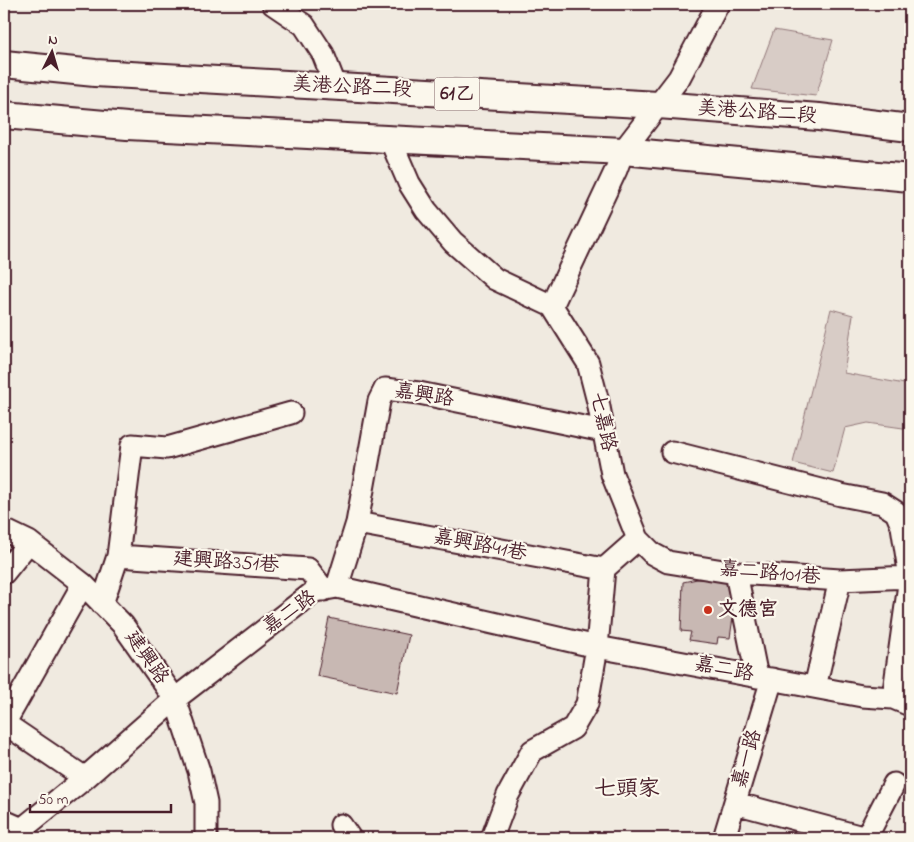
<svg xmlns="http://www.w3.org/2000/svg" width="914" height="842" font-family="'Indie Flower','LXGW WenKai TC',sans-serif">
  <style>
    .green { fill: #d8ccc6; stroke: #917678 }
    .building { fill: #c8b8b3; stroke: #4a1f2b }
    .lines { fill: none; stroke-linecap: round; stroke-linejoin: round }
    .minor-casing { stroke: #4a1f2b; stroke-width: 25 }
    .major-casing { stroke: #4a1f2b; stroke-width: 30 }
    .minor { stroke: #fbf7ec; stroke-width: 21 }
    .major { stroke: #fbf7ec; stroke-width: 26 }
    .poi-dot { fill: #c8321e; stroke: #fbf7ec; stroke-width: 2 }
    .labels { text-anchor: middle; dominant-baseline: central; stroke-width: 4.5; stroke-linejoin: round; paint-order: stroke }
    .shield { fill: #fbf7ec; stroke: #7f6065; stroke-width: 1 }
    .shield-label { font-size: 19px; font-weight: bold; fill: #4a1f2b }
    .street-label { font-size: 20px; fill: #4a1f2b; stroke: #fbf7ec }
    .poi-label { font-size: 20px; font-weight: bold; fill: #4a1f2b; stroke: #fbf7ec; text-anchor: start }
    .quarter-label { font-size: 22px; fill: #4a1f2b; stroke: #fbf7ec }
  </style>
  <rect width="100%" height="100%" fill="#f0eae0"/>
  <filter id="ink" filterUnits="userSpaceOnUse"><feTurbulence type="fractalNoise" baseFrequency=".02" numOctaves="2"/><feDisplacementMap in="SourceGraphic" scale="10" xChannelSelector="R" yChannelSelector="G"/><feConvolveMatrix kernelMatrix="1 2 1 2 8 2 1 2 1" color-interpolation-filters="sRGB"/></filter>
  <g filter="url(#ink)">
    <path class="green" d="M774 30 833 40 816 96 752 89Z
      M831 309 853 315 844 373 910 385V429L868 423 845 428 833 473 793 463Z"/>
    <path class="building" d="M697 579 723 581 737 590 730 638 718 637 717 644 689 640 691 632 681 631 683 582Z
      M329 618 409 635 397 693 317 676Z"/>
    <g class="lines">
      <defs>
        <path id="minor" d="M273 4 304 25 323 54 336 87
          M718 4 679 78 623 151 616 170 552 306 588 363 598 402 612 474 638 539 653 554 668 562 736 573 840 580 910 577
          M390 139 409 183 426 210 453 242 495 279 552 306
          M672 452 841 495 882 503 896 512 902 526 910 577 893 698
          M357 523 604 569
          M4 530 29 542 83 584 123 625 175 699 199 771 206 803V838
          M118 556 308 569 324 590
          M4 573 29 542
          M736 573 757 677
          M337 587 357 523 379 401 385 389 419 393 603 431
          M102 604 118 556 132 445 167 448 291 413
          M815 687 840 580
          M4 723 85 778
          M4 724 83 584
          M735 803 866 838 894 784
          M4 821 22 829 85 778 175 699 315 591 337 587 597 647 862 696 893 698 910 705
          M341 825 350 838
          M492 838 508 795 532 751 573 728 587 704 597 647 604 569 638 539
          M724 838 772 679"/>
        <path id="major" d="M4 64 95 73 658 105 819 117 910 128
          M4 115 127 126 623 151 910 178"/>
      </defs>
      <use href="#minor" class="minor-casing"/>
      <use href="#major" class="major-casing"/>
      <use href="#minor" class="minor"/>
      <use href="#major" class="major"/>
    </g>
  </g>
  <circle class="poi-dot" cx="708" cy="610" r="5"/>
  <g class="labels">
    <rect class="shield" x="434.5" y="77.5" width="45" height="33" rx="4"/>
    <g class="shield-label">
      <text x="457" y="94">61乙</text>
    </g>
    <g class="street-label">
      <text transform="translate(352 88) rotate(3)">美港公路二段</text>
      <text transform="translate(757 113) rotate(4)">美港公路二段</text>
      <text transform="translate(424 396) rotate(9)">嘉興路</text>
      <text transform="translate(602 422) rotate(78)">七嘉路</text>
      <text transform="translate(480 546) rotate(11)">嘉興路41巷</text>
      <text transform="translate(226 563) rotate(4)">建興路351巷</text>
      <text transform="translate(770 574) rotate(5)">嘉二路101巷</text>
      <text transform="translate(290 613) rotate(-35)">嘉二路</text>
      <text transform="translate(146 658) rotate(55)">建興路</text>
      <text transform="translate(724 670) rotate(11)">嘉二路</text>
      <text transform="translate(748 759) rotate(-74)">嘉一路</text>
    </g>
    <g class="poi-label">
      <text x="718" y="610">文德宮</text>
    </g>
    <g class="quarter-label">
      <text x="627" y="790">七頭家</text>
    </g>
  </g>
  <rect width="914" height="842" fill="none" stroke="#fbf7ec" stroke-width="20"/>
  <rect x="10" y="10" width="894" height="822" fill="none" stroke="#4a1f2b" stroke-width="2" filter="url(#ink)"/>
  <g transform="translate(52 52) rotate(5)" stroke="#fbf7ec" stroke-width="4" paint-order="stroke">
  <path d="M0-4L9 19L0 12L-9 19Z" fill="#4a1f2b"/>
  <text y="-8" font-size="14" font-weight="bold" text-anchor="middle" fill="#4a1f2b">N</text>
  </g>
  <path d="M30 804v8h141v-8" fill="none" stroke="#4a1f2b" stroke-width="2.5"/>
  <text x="38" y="804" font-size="15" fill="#4a1f2b" stroke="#fbf7ec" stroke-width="4" paint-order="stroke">50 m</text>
</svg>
